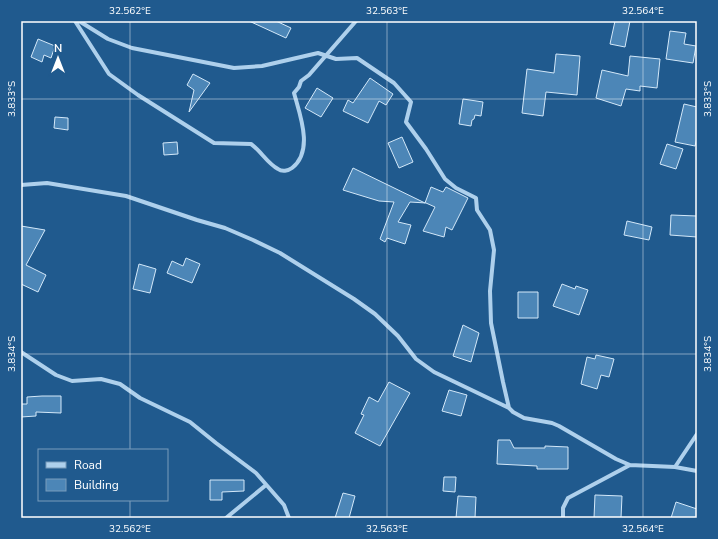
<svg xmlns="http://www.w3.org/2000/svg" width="718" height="539" font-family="'Nunito Sans',sans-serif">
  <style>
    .building { fill: #4c86b7; stroke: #d3e8f9 }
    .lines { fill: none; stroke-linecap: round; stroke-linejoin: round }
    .minor { stroke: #aed0ec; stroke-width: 4 }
    .ticks { fill: none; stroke: #fff; stroke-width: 1; stroke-opacity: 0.45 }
    .neatline { fill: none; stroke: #fff; stroke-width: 1.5 }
    .ticks-label { font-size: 10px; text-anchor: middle; fill: #fff }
  </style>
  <rect width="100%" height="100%" fill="#205a8e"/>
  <path class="building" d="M249 21H276L291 28 286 38Z
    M615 21H630L625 47 610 44Z
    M670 31 686 33 684 44 696 46 693 63 666 59Z
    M38 39 55 46 51 58 44 55 42 62 31 57Z
    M556 54 580 56 577 95 546 92 543 116 522 113 527 69 554 73Z
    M630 56 660 59 657 88 640 86V91L626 89 621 106 596 98 602 70 628 76Z
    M193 74 210 83 189 112 194 90 187 85Z
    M370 78 393 94 386 105 379 101 368 123 343 111 348 100 353 103Z
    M317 88 333 98 321 117 305 108Z
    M463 99 483 102 481 116 475 115 474 119 472 120 471 126 459 124Z
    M684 104 697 107V138L695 146 675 142Z
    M55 117 68 118V130L54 128Z
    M402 137 413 162 399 168 388 143Z
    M177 142 178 154 164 155 163 143Z
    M667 144 683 149 676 169 660 164Z
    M353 168 425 203 431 187 443 192 446 187 468 198 452 230 446 227 444 237 423 231 435 207 426 203 410 202 398 222 411 225 405 244 387 238 385 242 380 239 394 202 379 201 343 190Z
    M671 215 697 216V237L670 235Z
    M627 221 652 227 649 240 624 235Z
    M21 226 45 230 26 265 46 275 38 292 21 284Z
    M186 258 200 264 192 283 167 273 172 261 183 266Z
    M139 264 156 269 150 293 133 289Z
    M562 284 575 289 576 286 588 290 579 315 553 306Z
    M518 292H538V318H518Z
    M463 325 479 333 471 362 453 356Z
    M596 355 614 359 609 377 601 375 597 389 581 384 587 357 595 359Z
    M389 382 410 393 380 446 355 433 364 415 361 414 369 397 378 402Z
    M449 390 467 395 461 416 442 411Z
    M42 396H61V413L36 412V416L21 417V404H27V397Z
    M498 440H510L514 448H545V446L568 447V469H537V466L497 464Z
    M444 477H456L455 492 443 491Z
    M210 480H244V491L222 492V500H210Z
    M343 493 355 496 349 518H335Z
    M595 495 622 496 621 518H594Z
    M458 496 476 497 475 518H456Z
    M676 502 697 509V518H671Z"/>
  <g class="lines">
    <path class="minor" d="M75 21 109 74 138 95 214 143 251 144C261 151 267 163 278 169 282 172 288 171 292 168 314 151 300 115 294 93L299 87 301 81 309 75 356 21
      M79 21 108 39 132 48 234 68 262 66 318 53 336 59 357 58 394 83 411 102 406 122 426 149 445 179 456 188 476 198 477 210 490 230 494 250 490 291 491 323 503 382 509 408 513 412 524 418 552 423 559 426 616 459 630 465 675 467 697 471
      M21 185 47 183 126 196 197 220 225 228 253 240 280 253 354 299 375 314 398 336 416 359 434 372 509 408
      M21 352 56 375 72 381 101 379 120 384 140 398 190 422 216 443 256 473 284 505 289 518
      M675 467 697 434
      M226 518 266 485
      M563 518V508L568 498 630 465"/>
  </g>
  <path class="ticks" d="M130 21V450M387 21V518M643 21V518M21 99H697M21 354H697M130 500V518"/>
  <rect width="718" height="539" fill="none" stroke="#205a8e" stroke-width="44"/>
  <rect x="38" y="449" width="130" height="52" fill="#205a8e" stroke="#799cbb"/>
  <rect x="46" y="462" width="20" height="6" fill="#aed0ec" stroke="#799cbb"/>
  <text x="74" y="469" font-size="12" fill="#ffffff">Road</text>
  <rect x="46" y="479" width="20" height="12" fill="#4c86b7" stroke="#799cbb"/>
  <text x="74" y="489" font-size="12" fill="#ffffff">Building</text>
  <g transform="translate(58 58)" stroke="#205a8e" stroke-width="3" paint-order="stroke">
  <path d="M0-3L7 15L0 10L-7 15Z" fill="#ffffff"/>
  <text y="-6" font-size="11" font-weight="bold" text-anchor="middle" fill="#ffffff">N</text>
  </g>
  <rect x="22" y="22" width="674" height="495" class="neatline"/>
  <g class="ticks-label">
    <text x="130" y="14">32.562°E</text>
    <text x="387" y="14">32.563°E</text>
    <text x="643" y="14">32.564°E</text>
    <text transform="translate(11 99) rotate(-90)" y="4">3.833°S</text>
    <text transform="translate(707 99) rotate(-90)" y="4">3.833°S</text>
    <text transform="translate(11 354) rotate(-90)" y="4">3.834°S</text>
    <text transform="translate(707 354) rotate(-90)" y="4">3.834°S</text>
    <text x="130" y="532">32.562°E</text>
    <text x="387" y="532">32.563°E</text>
    <text x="643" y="532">32.564°E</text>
  </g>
</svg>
